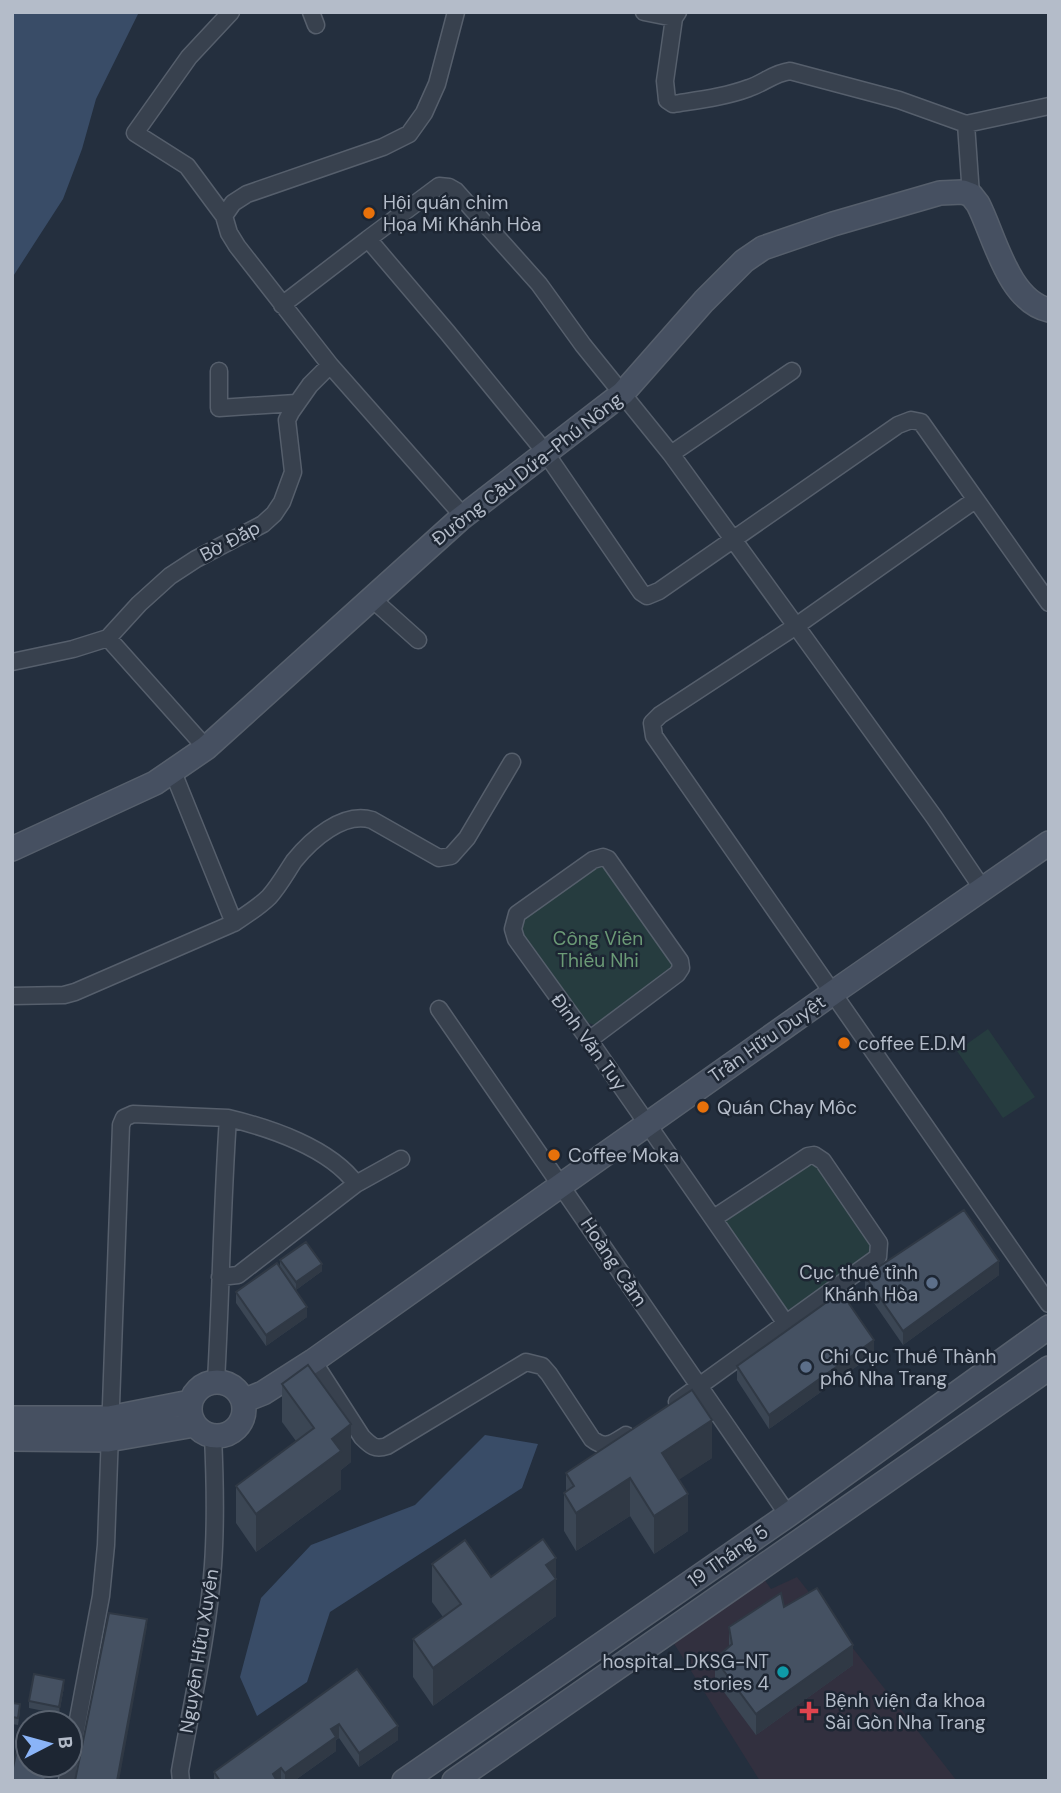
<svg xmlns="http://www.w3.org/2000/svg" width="1061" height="1793" font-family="'DM Sans',sans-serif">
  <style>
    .medical { fill: #32303f }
    .green { fill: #263c3f }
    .water { fill: #394c67 }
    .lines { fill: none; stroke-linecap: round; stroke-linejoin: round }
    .street-casing { stroke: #565f6c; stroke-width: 19 }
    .secondary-casing { stroke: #565f6c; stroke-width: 26 }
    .street { stroke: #38414e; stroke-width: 16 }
    .secondary { stroke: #465061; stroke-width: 23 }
    .wall { fill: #3b4654 }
    .shaded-wall { fill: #303945 }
    .building { fill: #455162; stroke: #303945; stroke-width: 2 }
    .food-dot { fill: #e8710a; stroke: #1d2633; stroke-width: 2.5 }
    .service-dot { fill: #5c6f8a; stroke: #1d2633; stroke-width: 2.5 }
    .culture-dot { fill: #0f9aa8; stroke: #1d2633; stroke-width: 2.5 }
    .health-dot { fill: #e0444e; stroke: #1d2633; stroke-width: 2.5 }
    .labels { text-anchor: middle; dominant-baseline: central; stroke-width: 5; stroke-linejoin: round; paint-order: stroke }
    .poi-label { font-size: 19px; fill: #b4bcc9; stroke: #1d2633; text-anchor: start }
    .street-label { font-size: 19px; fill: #b4bcc9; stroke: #1d2633 }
    .park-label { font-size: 19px; fill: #6b9a76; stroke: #1d2633 }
  </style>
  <rect width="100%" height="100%" fill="#242f3e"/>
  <path class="medical" d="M797 1577 957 1781H760L673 1642 764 1579 771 1589Z"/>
  <path class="green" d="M599 863 607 868 674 963V971L595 1025 583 1021 519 928 522 919Z
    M988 1029 1035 1097 1003 1118 957 1051Z
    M811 1161 816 1164 874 1246 872 1253 786 1313 723 1221Z"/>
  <path class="water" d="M12 12H139L96 99 82 149 63 199 12 278Z
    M485 1435 538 1444 522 1488 330 1612 307 1682 257 1716 240 1677 261 1598 311 1545 415 1505Z"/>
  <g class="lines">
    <defs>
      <path id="street" d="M311 12 316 25
        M644 12 674 18 678 12
        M674 18 665 81 667 100 673 104C698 100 725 97 749 88 764 83 774 73 790 71L899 100 966 124 971 195
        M966 124 1049 106
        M224 216 187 166 135 133 189 57 231 12
        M368 239 439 186 449 187 456 191 539 284 583 345 671 454 796 626 660 715 652 723 654 736 1049 1304
        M282 305 368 239 447 332 545 452 641 592 647 596 659 591 898 425 911 420 921 422 1049 603
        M330 365 237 246 229 233 224 216 233 203 247 194 383 147 409 134 424 113 437 84 456 12
        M219 371V408L296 403
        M671 454 792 371
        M975 500 796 626 934 817 982 888
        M370 597 418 640
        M108 638 206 748
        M12 662 73 649 108 638 139 604 170 576 196 559 263 524 274 514 282 502 293 472 287 420 291 412 310 385 330 365 464 517
        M234 923C246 915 259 907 269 897 279 886 286 873 294 861 311 840 343 811 372 820L439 858 451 856 467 838 512 762
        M12 996 64 995 75 992 234 923 173 772
        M439 1009 788 1515
        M589 1040 677 974 681 968 680 961 608 859 603 857 593 860 517 914 513 929 516 939 589 1040 787 1325
        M356 1184 401 1159
        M313 1361 362 1437C371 1446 375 1450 387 1446L526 1362 542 1366 549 1374 592 1439C606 1450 613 1443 626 1435
        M216 1381C221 1293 222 1205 228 1118 270 1128 330 1148 356 1184L238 1275 220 1277
        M677 1402 878 1257 879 1243 823 1161 814 1155 808 1156 714 1218
        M70 1762 101 1596 106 1545 121 1125 124 1118 133 1114 228 1118
        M67 1781 69 1765
        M181 1781 180 1771C192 1702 208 1634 213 1565 216 1522 215 1479 213 1436"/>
      <path id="secondary" d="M12 849 155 783 206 748 460 519 623 393 704 301 744 261 763 248 833 224 940 193 963 192 971 195 978 204C995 237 1008 301 1049 310
        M190 1409a27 27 0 1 1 54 0a27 27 0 1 1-54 0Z
        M243 1401 263 1393 313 1361 834 992 1049 843
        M12 1418H109L190 1402
        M12 1439 108 1440 194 1425
        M404 1781 788 1515 1049 1327
        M454 1781 1049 1368"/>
    </defs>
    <use href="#street" class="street-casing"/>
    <use href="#secondary" class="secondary-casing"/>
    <use href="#street" class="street"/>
    <use href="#secondary" class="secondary"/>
  </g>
  <path class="wall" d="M280 1260 322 1271 296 1290 280 1267Z
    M999 1275 903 1345 865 1290V1276Z
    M236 1292 307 1317 266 1346 236 1303Z
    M874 1354 769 1429 737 1380V1366Z
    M282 1384 351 1462 341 1470V1489L256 1552 236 1523V1486L296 1441 282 1422Z
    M712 1458 679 1479 688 1531 654 1554 630 1516 576 1551 564 1531V1493L566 1492V1473Z
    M432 1564 556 1596V1616L433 1706 413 1677V1639L443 1617 432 1602Z
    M784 1607 853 1665 756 1735 715 1680V1659L729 1647V1627Z
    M357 1669 398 1740 359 1767 339 1738 336 1740V1751L294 1781H214V1772Z
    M64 1687 59 1714 29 1708V1701Z
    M12 1703 20 1711 18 1725 12 1724Z"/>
  <path class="shaded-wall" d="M999 1261V1275L903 1345V1331Z
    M322 1264V1271L296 1290V1282Z
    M307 1307V1317L266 1346V1335Z
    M874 1340V1354L769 1429V1415Z
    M712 1420V1458L662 1491V1453Z
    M351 1424V1462L341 1470V1489L256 1552V1514L332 1439Z
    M630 1478V1516L576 1551V1513Z
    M688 1494V1531L654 1554V1516Z
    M556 1558V1616L433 1706V1668L546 1565Z
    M147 1619V1627L119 1781H117Z
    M853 1645V1665L756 1735V1714Z
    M64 1680V1687L59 1714V1707Z
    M339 1724V1738L336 1740V1751L294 1781H285V1773L331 1729Z
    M398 1726V1740L359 1767V1753Z
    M281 1768V1781H273V1774Z"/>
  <path class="building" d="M964 1210 999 1261 903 1331 865 1276Z
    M306 1242 322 1264 296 1282 280 1260Z
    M277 1263 307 1307 266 1335 236 1292Z
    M841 1292 874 1340 769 1415 737 1366Z
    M308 1365 351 1424 332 1439 341 1451 256 1514 236 1486 314 1428 282 1384Z
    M692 1390 712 1420 662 1453 688 1494 654 1516 630 1478 576 1513 564 1493 574 1486 566 1473Z
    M543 1539 556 1558 546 1565 556 1579 433 1668 413 1639 461 1604 432 1564 465 1540 491 1577Z
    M817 1588 853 1645 756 1714 715 1659 732 1644 729 1627 781 1593 784 1607Z
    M109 1613 147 1619 117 1781H75Z
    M357 1669 398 1726 359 1753 339 1724 331 1729 336 1737 285 1773 281 1768 273 1774 277 1781H220L214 1772Z
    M34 1674 64 1680 59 1707 29 1701Z
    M12 1703 20 1704 18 1718 12 1717Z
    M21 1726 28 1727V1739L19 1737Z
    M19 1740 28 1741V1765H48L45 1781H12V1772Z"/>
  <g class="food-dot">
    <circle cx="369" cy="213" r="7"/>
    <circle cx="844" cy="1043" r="7"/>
    <circle cx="703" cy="1107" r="7"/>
    <circle cx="554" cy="1155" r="7"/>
  </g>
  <g class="service-dot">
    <circle cx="932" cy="1283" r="7"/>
    <circle cx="806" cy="1367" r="7"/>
  </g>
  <circle class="culture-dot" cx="783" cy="1672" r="7"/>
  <path class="health-dot" d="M805.5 1700.5h7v7h7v7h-7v7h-7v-7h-7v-7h7z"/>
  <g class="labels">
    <g class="poi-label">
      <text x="383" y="202">Hội quán chim<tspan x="383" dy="22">Họa Mi Khánh Hòa</tspan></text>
      <text x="858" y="1043">coffee E.D.M</text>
      <text x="717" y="1107">Quán Chay Môc</text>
      <text x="568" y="1155">Coffee Moka</text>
      <text x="918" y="1272" text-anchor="end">Cục thuế tỉnh<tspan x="918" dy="22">Khánh Hòa</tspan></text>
      <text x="820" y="1356">Chi Cục Thuế Thành<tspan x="820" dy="22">phố Nha Trang</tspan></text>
      <text x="769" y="1661" text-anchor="end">hospital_DKSG-NT<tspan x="769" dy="22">stories 4</tspan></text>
      <text x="825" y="1700">Bệnh viện đa khoa<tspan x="825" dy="22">Sài Gòn Nha Trang</tspan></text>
    </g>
    <g class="street-label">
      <text transform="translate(527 469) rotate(-38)">Đường Cầu Dứa-Phú Nông</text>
      <text transform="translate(230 541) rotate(-28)">Bờ Đắp</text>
      <text transform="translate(767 1039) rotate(-35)">Trần Hữu Duyệt</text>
      <text transform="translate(589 1042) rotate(54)">Đinh Văn Tuy</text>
      <text transform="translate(614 1262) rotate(56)">Hoàng Cầm</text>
      <text transform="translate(728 1556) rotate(-35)">19 Tháng 5</text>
      <text transform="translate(199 1651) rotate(-81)">Nguyễn Hữu Xuyến</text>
    </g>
    <g class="park-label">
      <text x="598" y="938">Công Viên<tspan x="598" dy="22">Thiếu Nhi</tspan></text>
    </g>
  </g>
  <rect width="1061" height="1793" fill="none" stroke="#b4bcc9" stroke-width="28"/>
  <g transform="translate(49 1744) rotate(84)"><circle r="33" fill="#1d2633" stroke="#59626f" stroke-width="2"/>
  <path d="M0-5L12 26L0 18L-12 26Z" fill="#8ab4f8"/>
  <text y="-10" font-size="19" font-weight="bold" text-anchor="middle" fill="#b4bcc9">B</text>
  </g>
</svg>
